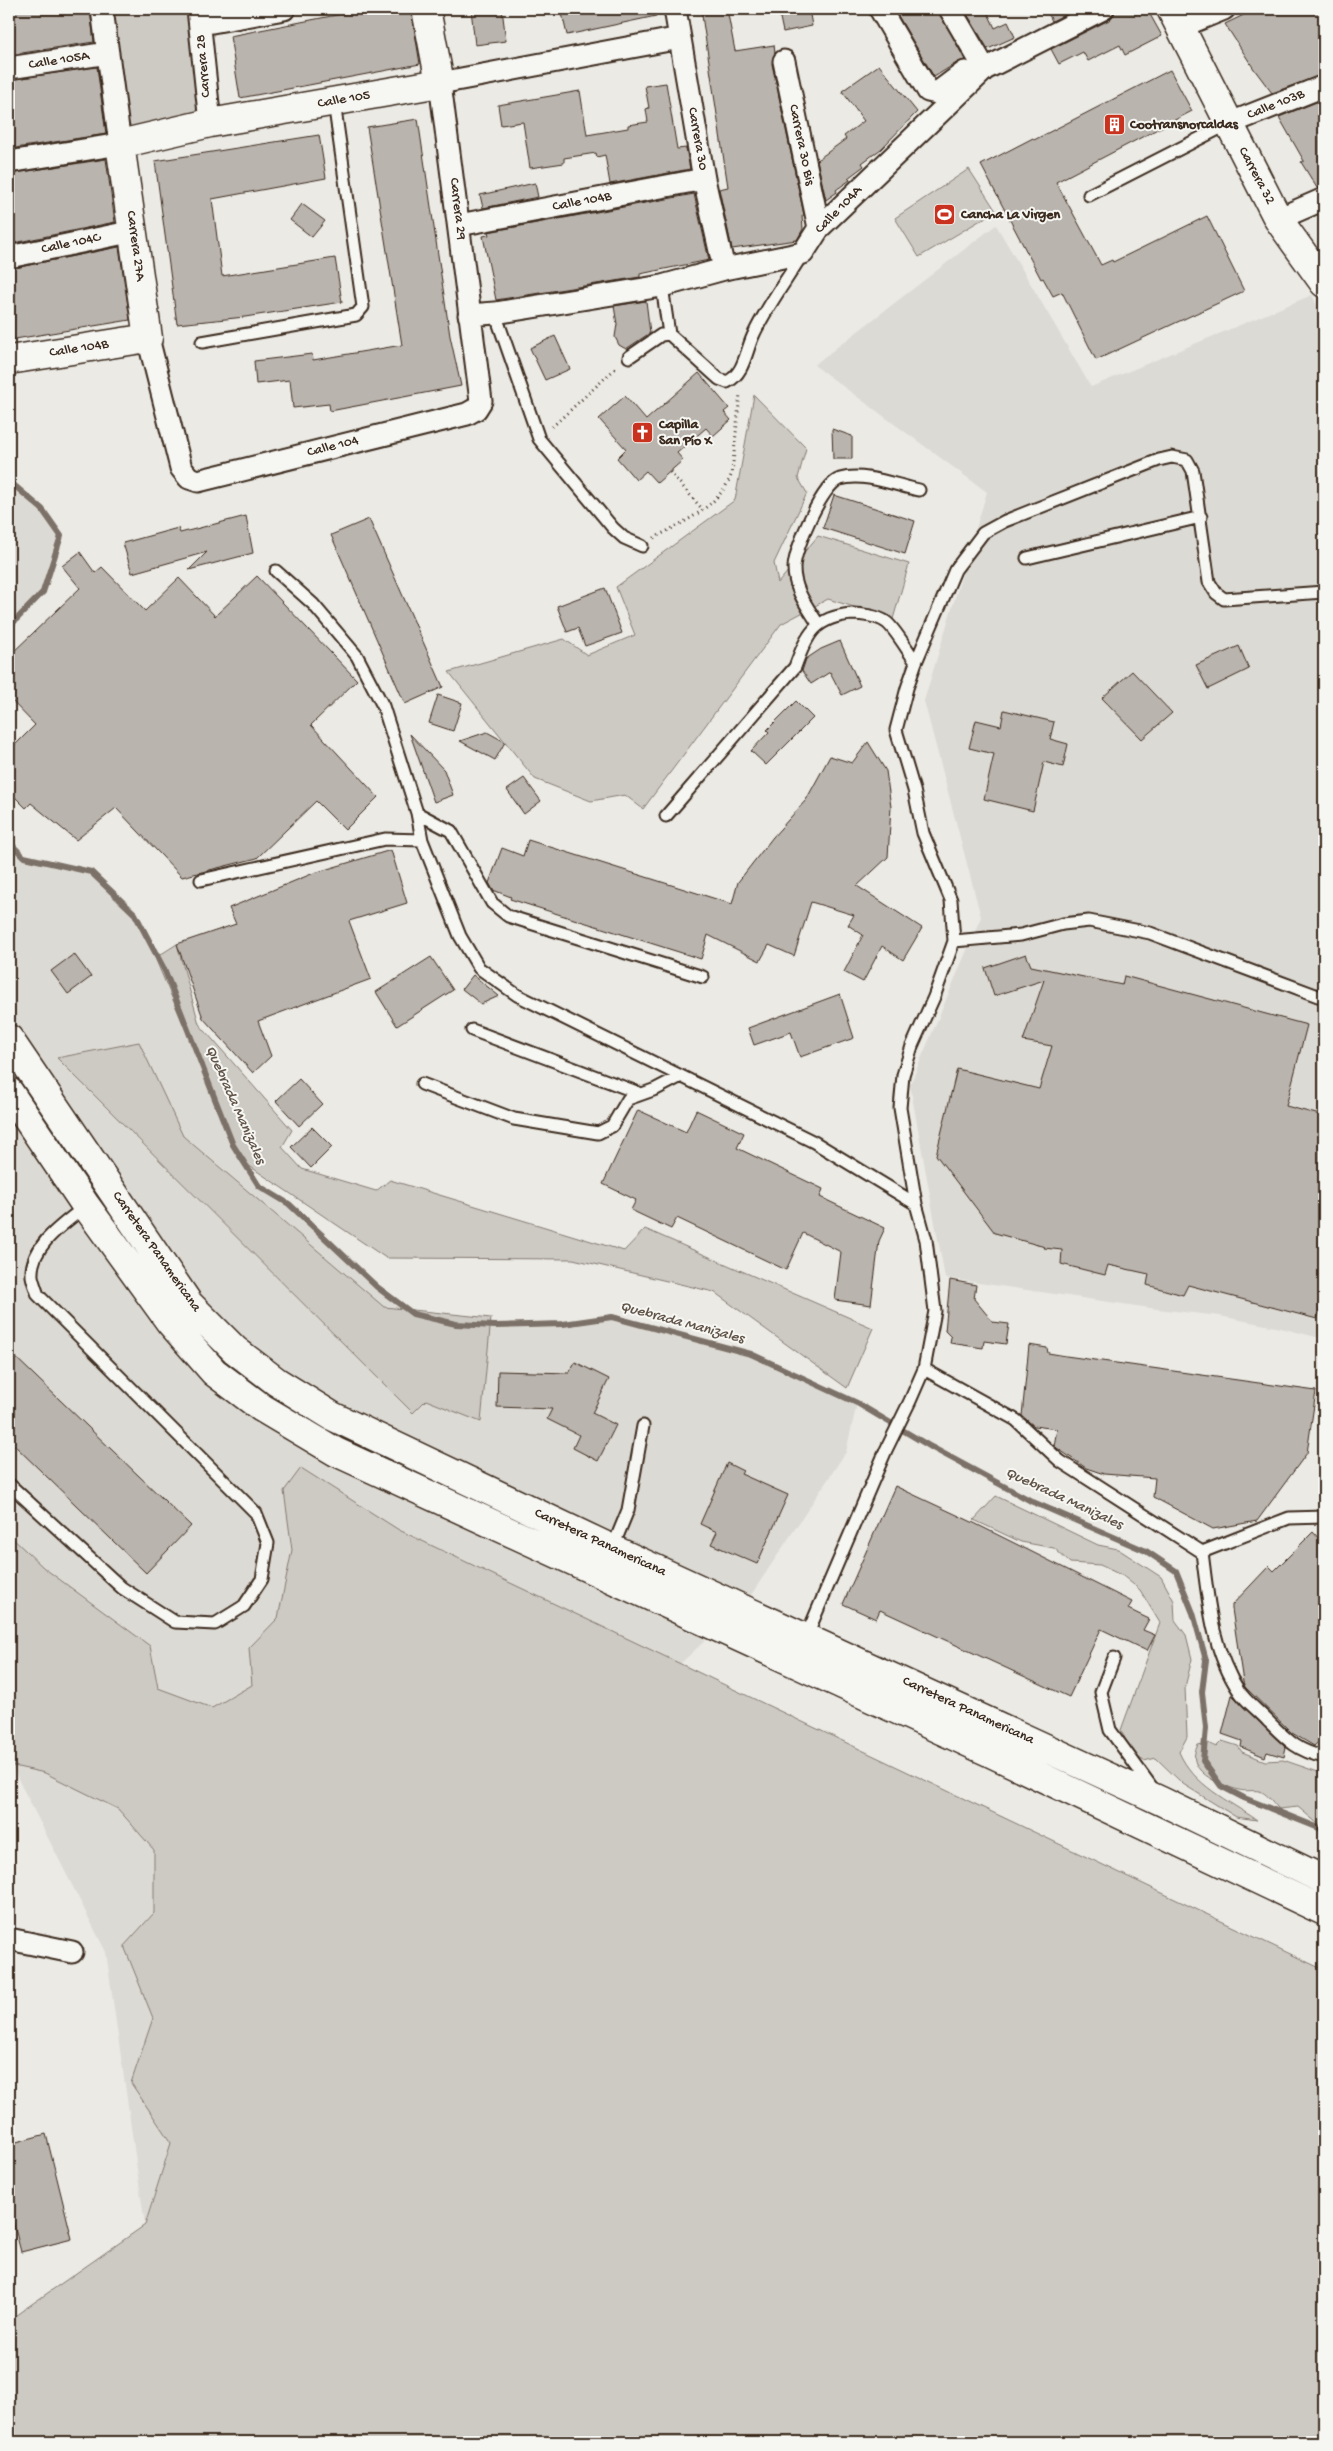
<svg xmlns="http://www.w3.org/2000/svg" width="1333" height="2451" font-family="'Gochi Hand',sans-serif">
  <style>
    .built { fill: #dcdad4 }
    .green { fill: #cdcac4; stroke: #847a71 }
    .lines { fill: none; stroke-linecap: round; stroke-linejoin: round }
    .stream { stroke: #7c7167; stroke-width: 6 }
    .building { fill: #bab4ae; stroke: #3b2a1e }
    .lane-casing { stroke: #3b2a1e; stroke-width: 15 }
    .street-casing { stroke: #3b2a1e; stroke-width: 25 }
    .secondary-casing { stroke: #3b2a1e; stroke-width: 31 }
    .highway-casing { stroke: #3b2a1e; stroke-width: 31 }
    .path { stroke: #3b2a1e; stroke-width: 3; stroke-dasharray: 1 4; stroke-linecap: butt }
    .lane { stroke: #f6f6f2; stroke-width: 11 }
    .street { stroke: #f6f6f2; stroke-width: 21 }
    .secondary { stroke: #f6f6f2; stroke-width: 28 }
    .highway { stroke: #f6f6f2; stroke-width: 28 }
    .labels { text-anchor: middle; dominant-baseline: central; stroke-width: 4; stroke-linejoin: round; paint-order: stroke }
    .street-label { font-size: 14px; fill: #3b2a1e; stroke: #f6f6f2 }
    .poi-label { font-size: 14px; font-weight: bold; fill: #3b2a1e; stroke: #f6f6f2; text-anchor: start }
    .water-label { font-size: 15px; font-style: italic; fill: #615449; stroke: #f6f6f2 }
  </style>
  <rect width="100%" height="100%" fill="#ebeae5"/>
  <filter id="ink" filterUnits="userSpaceOnUse"><feTurbulence type="fractalNoise" baseFrequency=".02" numOctaves="2"/><feDisplacementMap in="SourceGraphic" scale="10" xChannelSelector="R" yChannelSelector="G"/><feConvolveMatrix kernelMatrix="1 2 1 2 8 2 1 2 1" color-interpolation-filters="sRGB"/></filter>
  <g filter="url(#ink)">
    <path class="built" d="M996 225 1091 387 1312 295 1324 320V1339L1281 1328 1220 1316 1157 1309 945 1278 910 1085 981 917 924 701 987 492 814 365Z
      M9 481 42 509 61 536 43 592 9 627Z
      M9 842 24 857 91 872 135 914 165 971 233 1145 259 1186 289 1204 377 1287 413 1314 456 1324 495 1326 563 1324 612 1317 751 1354 857 1403 846 1452 747 1601 171 2143 145 2225 106 1952 9 1761Z"/>
    <path class="green" d="M102 9H198L210 123 120 144Z
      M969 169 996 211 919 257 895 218Z
      M754 395 806 448 798 478 807 493 774 563 778 583 818 536 909 564 893 619 828 599 781 624 643 809 625 795 591 801 535 779 449 672 564 639 587 655 635 635 616 587 735 500Z
      M177 944 199 1024 292 1130 282 1147 302 1169 376 1191 390 1180 624 1251 645 1229 873 1328 847 1388 714 1292 573 1259 386 1258 242 1161 155 958Z
      M139 1042 183 1136 384 1307 491 1318 481 1422 426 1400 413 1413 57 1058Z
      M301 1468 399 1530 1324 1970V2442H9V2320L145 2225 171 2143 131 2083 153 2018 124 1946 154 1913V1850L118 1809 45 1773 9 1765V1535L44 1568 150 1646 158 1688 212 1708 252 1685 249 1648 278 1618 292 1550 284 1491Z
      M996 1496 1098 1545 1118 1549 1161 1577 1174 1601 1175 1620 1186 1635 1192 1659 1185 1687 1187 1737 1179 1752C1193 1785 1229 1801 1257 1820L1236 1817 1183 1784 1156 1758 1144 1761 1132 1754 1121 1730 1160 1623 1140 1590 1123 1576 1100 1565 1070 1563 1054 1548 1021 1542 974 1520Z
      M1222 1741 1238 1746 1242 1752 1265 1761 1283 1760 1324 1774V1829L1298 1807 1279 1809C1274 1804 1268 1795 1262 1792 1256 1789 1246 1792 1239 1790 1219 1785 1183 1770 1198 1745L1208 1743 1216 1747Z"/>
    <g class="lines">
      <path class="stream" d="M9 481 42 509 61 536 43 592 9 627
        M9 842 24 857 91 872 135 914 165 971 233 1145 259 1186 289 1204 377 1287 413 1314 456 1324 495 1326 563 1324 612 1317 751 1354 857 1403 931 1447 1033 1502 1146 1551 1176 1571 1193 1613 1206 1660 1202 1692 1206 1728 1203 1761 1221 1786 1244 1798 1324 1830"/>
    </g>
    <path class="building" d="M9 9H90L94 42 9 55Z
      M367 9H411L420 64 240 98 230 36Z
      M471 9H502L506 41 475 45Z
      M561 9H655L656 16 567 35Z
      M701 9H727L735 51 774 45 775 53 772 64 804 215 802 216 803 229 797 240 732 249 719 189 728 187Z
      M797 9H809L812 26 783 32 779 13Z
      M894 9H938L965 60 958 62 934 77Z
      M964 9H986L995 28 1008 22 1015 37 988 49Z
      M1046 9H1076L1052 21Z
      M1115 9H1147L1162 36 1125 55 1120 45 1088 61 1083 52 1059 64 1051 49 1109 20 1114 15Z
      M1256 9H1324V74L1272 93 1254 69 1225 24Z
      M879 65 917 112 881 149 862 163 864 166 848 178 850 180 836 190 837 192 826 200 817 160 846 139 844 136 864 121 842 91Z
      M97 67 106 134 9 149V80Z
      M1170 70 1192 111 1056 182 1101 265 1112 260 1113 262 1207 216 1244 291 1096 360 1062 292 1053 296 1043 278 1041 279 981 165 1033 138 1034 140Z
      M666 83 677 149 686 148 690 169 610 184 605 155 597 157 596 153 564 158V163L530 168 523 122 501 125 498 105 580 91 587 135 628 128V125L648 122 646 109 649 108 645 86Z
      M1324 99V187L1317 188 1301 162 1304 161 1279 117Z
      M418 119 450 336 461 386 330 411 329 404 293 408 290 380 256 384 254 361 312 354 313 360 402 345 367 127Z
      M319 135 326 178 212 199 219 253 222 276 335 258 342 302 245 317 177 324 155 161Z
      M106 159 115 222 9 244V174Z
      M535 183 538 197 483 208 480 195Z
      M694 194 709 260 640 274V277L496 300 483 236 489 235 488 232Z
      M302 204 325 221 312 237 290 220Z
      M119 247 130 320 9 340V269Z
      M646 301 650 333 626 349 619 345 615 337 617 324 614 306Z
      M555 336 570 369 545 380 530 348Z
      M699 373 729 408 724 412 731 420 713 436 706 428 677 453 683 460 657 483 646 471 636 480 617 458 626 449 599 419 625 396 646 420Z
      M832 429 852 436V459H833Z
      M834 495 915 521 905 554 823 528Z
      M246 516 253 553 189 570 207 552 132 573 123 543 178 528 180 533Z
      M369 519 443 687 405 704 331 535Z
      M80 552 95 573 102 567 145 611 179 578 215 616 257 576 357 680 311 725 378 797 345 830 316 801 257 858 182 877 116 808 76 840 31 803 26 808 9 791V751L35 725 9 698V656L80 588 62 566Z
      M605 588 622 633 585 646 578 628 567 632 557 606Z
      M840 641 860 686 842 695 830 672 811 684 802 671 806 659 821 649Z
      M1239 646 1249 669 1208 689 1196 665Z
      M1132 671 1172 713 1142 739 1102 698Z
      M438 695 462 703 453 731 429 723Z
      M796 701 813 718 766 765 751 751 769 732 767 730Z
      M1004 710 1054 722 1050 739 1068 744 1063 767 1044 762 1033 811 984 799 994 754 969 748 976 720 1001 726Z
      M487 732 505 742 495 760 460 741Z
      M410 734 444 770 453 795 434 802Z
      M868 742 886 771 891 807 888 857 857 886 922 928 903 960 882 946 863 982 844 972 863 935 848 925 854 915 811 902 794 956 769 945 760 961 708 935 701 959 510 899 511 897 493 890 489 883 502 848 523 856 528 840 732 904 738 882 773 837 806 800 830 756 852 763Z
      M524 778 541 801 524 814 507 790Z
      M391 850 407 903 349 921 371 979 258 1021 271 1056 253 1073 203 1018 177 944 236 924 229 908 314 873Z
      M74 954 91 977 68 994 51 971Z
      M1026 954 1031 966 1122 985 1124 976 1307 1025 1286 1106 1324 1116V1296L1317 1319 1188 1285 1183 1295 1147 1285 1149 1274 1108 1265 1105 1275 1061 1264 1062 1250 1044 1248 1045 1247 995 1233 936 1155 957 1069 1039 1089 1052 1046 1023 1041 1044 980 994 996 985 968Z
      M431 957 453 990 397 1026 376 992Z
      M473 975 499 996 481 1004 462 989Z
      M840 994 854 1038 800 1057 791 1032 754 1045 748 1028Z
      M299 1079 322 1104 299 1126 276 1101Z
      M638 1110 686 1132 696 1110 744 1133 737 1148 823 1189 820 1197 885 1228 879 1241 871 1305 835 1300 841 1252 803 1233 786 1270 677 1218 671 1229 631 1210 636 1200 603 1184Z
      M312 1127 332 1147 311 1168 291 1147Z
      M950 1280 976 1285 974 1299 993 1322 1009 1324 1006 1344 984 1341 983 1348 950 1343 951 1337 945 1331Z
      M1029 1345 1047 1348 1048 1353 1066 1356 1316 1391 1307 1453 1257 1521 1213 1529 1153 1497 1155 1478 1104 1474 1086 1468 1054 1446 1057 1429 1034 1426 1022 1416Z
      M9 1351 191 1526 146 1573 9 1440Z
      M575 1362 609 1379 592 1413 616 1425 598 1461 573 1448 579 1435 547 1419 552 1409 497 1407 498 1371 569 1373Z
      M727 1463 743 1471 741 1474 788 1495 757 1564 711 1544 717 1532 700 1524Z
      M895 1486 972 1522 1132 1602 1128 1609 1149 1619 1143 1630 1155 1635 1147 1651 1101 1629 1069 1697 880 1610 876 1619 843 1604Z
      M1313 1532 1324 1544V1737L1314 1746 1292 1733 1245 1687 1243 1682 1232 1609V1605L1269 1566 1274 1571Z
      M1232 1695 1286 1748 1284 1757 1267 1752 1265 1757 1241 1747 1242 1741 1222 1734Z
      M46 2134 72 2239 21 2252 9 2205V2144Z"/>
    <g class="lines">
      <defs>
        <path id="lane" d="M1089 195 1228 124
          M662 286 669 334
          M495 313 539 439 613 528 624 538 642 546
          M202 342 356 315 363 307 334 102
          M629 357 661 335 669 334 719 379 727 382C744 374 746 351 753 336 766 307 787 280 803 253
          M1027 558 1201 517
          M276 571 313 604 357 656 383 706 417 813 422 840 460 936 479 968 517 995 814 1142 916 1204
          M818 624C807 606 794 590 794 568 794 550 822 484 840 479 864 472 895 485 919 490
          M417 813 451 831 492 903 508 916 703 977
          M666 816 795 667C807 634 815 617 852 614 861 614 878 616 886 622 894 627 909 653 916 662
          M201 880 385 839 422 840
          M954 941 1021 935 1063 924 1089 921 1150 933 1318 996
          M472 1030 639 1093
          M422 1084 514 1119 598 1133 612 1126 628 1099 656 1089 679 1077
          M924 1369 1016 1420 1060 1461 1202 1552C1208 1599 1212 1651 1239 1691 1246 1702 1259 1711 1268 1721 1287 1740 1297 1751 1324 1757
          M9 1484 122 1588 175 1622 215 1624 244 1606 262 1579 268 1543 256 1513 38 1295C36 1289 33 1282 32 1276 30 1245 65 1223 86 1206
          M612 1549 628 1510 643 1426
          M1202 1552 1289 1518 1324 1517
          M806 1637 886 1450 910 1401 924 1369 935 1311 926 1240 916 1204 900 1108 903 1075 912 1046 934 997 954 941 951 900 923 833 914 790 896 730 907 688 916 662 955 570 983 533 1005 521 1159 460 1172 457 1187 460 1193 471 1209 582 1216 593 1224 599 1324 592
          M1114 1658 1101 1692 1110 1730 1153 1789"/>
        <path id="street" d="M198 9 210 123
          M675 9 704 179 724 269
          M880 9 928 91 937 93 965 72
          M950 9 985 69
          M201 24 284 9
          M1180 27 1224 9
          M784 61 819 228
          M9 68 108 53
          M1228 124 1324 86
          M9 162 120 144 102 9
          M1278 219 1324 199
          M459 225 704 179
          M9 257 134 231
          M469 315 495 313 662 286 724 269 803 253 819 228 985 69 1103 9
          M148 338 181 468 189 478 198 481 467 414 476 409 481 401 440 83 680 38
          M9 1939 72 1952"/>
        <path id="secondary" d="M1171 9 1278 219 1324 283
          M9 360 148 338 120 144 210 123 440 83 426 9"/>
        <path id="highway" d="M9 1039 189 1304 235 1350 277 1382 332 1416 612 1549 1161 1801 1324 1880
          M9 1092 86 1206 170 1322 214 1372 262 1408 336 1452 991 1753 1324 1911"/>
      </defs>
      <use href="#lane" class="lane-casing"/>
      <use href="#street" class="street-casing"/>
      <use href="#secondary" class="secondary-casing"/>
      <use href="#highway" class="highway-casing"/>
      <path class="path" d="M552 427 617 367
        M670 472 703 510
        M654 538C683 522 720 507 732 473L740 394"/>
      <use href="#lane" class="lane"/>
      <use href="#street" class="street"/>
      <use href="#secondary" class="secondary"/>
      <use href="#highway" class="highway"/>
    </g>
  </g>
  <defs>
    <symbol id="building-square" viewBox="-11 -11 22 22"><rect x="-9" y="-9" width="18" height="18" rx="4" fill="#c8321e" stroke="#f6f6f2"/><path d="M-4-6H4V6H1V3H-1V6H-4ZM-2.5-4.3h1.7v1.8h-1.7ZM.8-4.3h1.7v1.8H.8ZM-2.5-1h1.7V.8h-1.7ZM.8-1h1.7V.8H.8Z" fill="#fff"/></symbol>
    <symbol id="stadium-square" viewBox="-11 -11 22 22"><rect x="-9" y="-9" width="18" height="18" rx="4" fill="#c8321e" stroke="#f6f6f2"/><path d="M0-5a6.5 5 0 1 0 0 10a6.5 5 0 1 0 0-10ZM-3.5-1.8h7v3.6h-7Z" fill="#fff"/></symbol>
    <symbol id="church-square" viewBox="-11 -11 22 22"><rect x="-9" y="-9" width="18" height="18" rx="4" fill="#c8321e" stroke="#f6f6f2"/><path d="M-1.2-6h2.4v3.5h3.3v2.4h-3.3V6h-2.4V-.1h-3.3v-2.4h3.3Z" fill="#fff"/></symbol>
  </defs>
  <g fill-rule="evenodd">
    <use href="#building-square" x="1102" y="112" width="25" height="25"/>
    <use href="#stadium-square" x="932" y="202" width="25" height="25"/>
    <use href="#church-square" x="630" y="420" width="25" height="25"/>
  </g>
  <g class="labels">
    <g class="street-label">
      <text transform="translate(59 61) rotate(-9)">Calle 105A</text>
      <text transform="translate(204 66) rotate(-95)">Carrera 28</text>
      <text transform="translate(344 100) rotate(-10)">Calle 105</text>
      <text transform="translate(1276 105) rotate(-22)">Calle 103B</text>
      <text transform="translate(697 139) rotate(80)">Carrera 30</text>
      <text transform="translate(801 145) rotate(78)">Carrera 30 Bis</text>
      <text transform="translate(1256 176) rotate(62)">Carrera 32</text>
      <text transform="translate(582 202) rotate(-11)">Calle 104B</text>
      <text transform="translate(457 209) rotate(83)">Carrera 29</text>
      <text transform="translate(839 210) rotate(-46)">Calle 104A</text>
      <text transform="translate(71 244) rotate(-12)">Calle 104C</text>
      <text transform="translate(135 246) rotate(82)">Carrera 27A</text>
      <text transform="translate(79 349) rotate(-9)">Calle 104B</text>
      <text transform="translate(333 447) rotate(-14)">Calle 104</text>
      <text transform="translate(156 1252) rotate(55)">Carretera Panamericana</text>
      <text transform="translate(600 1543) rotate(25)">Carretera Panamericana</text>
      <text transform="translate(968 1711) rotate(25)">Carretera Panamericana</text>
    </g>
    <g class="poi-label">
      <text x="1130" y="125">Cootransnorcaldas</text>
      <text x="961" y="215">Cancha La Virgen</text>
      <text x="659" y="425">Capilla<tspan x="659" dy="16">San Pío X</tspan></text>
    </g>
    <g class="water-label">
      <text transform="translate(235 1105) rotate(66)">Quebrada Manizales</text>
      <text transform="translate(682 1323) rotate(15)">Quebrada Manizales</text>
      <text transform="translate(1064 1499) rotate(25)">Quebrada Manizales</text>
    </g>
  </g>
  <rect width="1333" height="2451" fill="none" stroke="#f6f6f2" stroke-width="30"/>
  <rect x="15" y="15" width="1303" height="2421" fill="none" stroke="#3b2a1e" stroke-width="2" filter="url(#ink)"/>
</svg>
